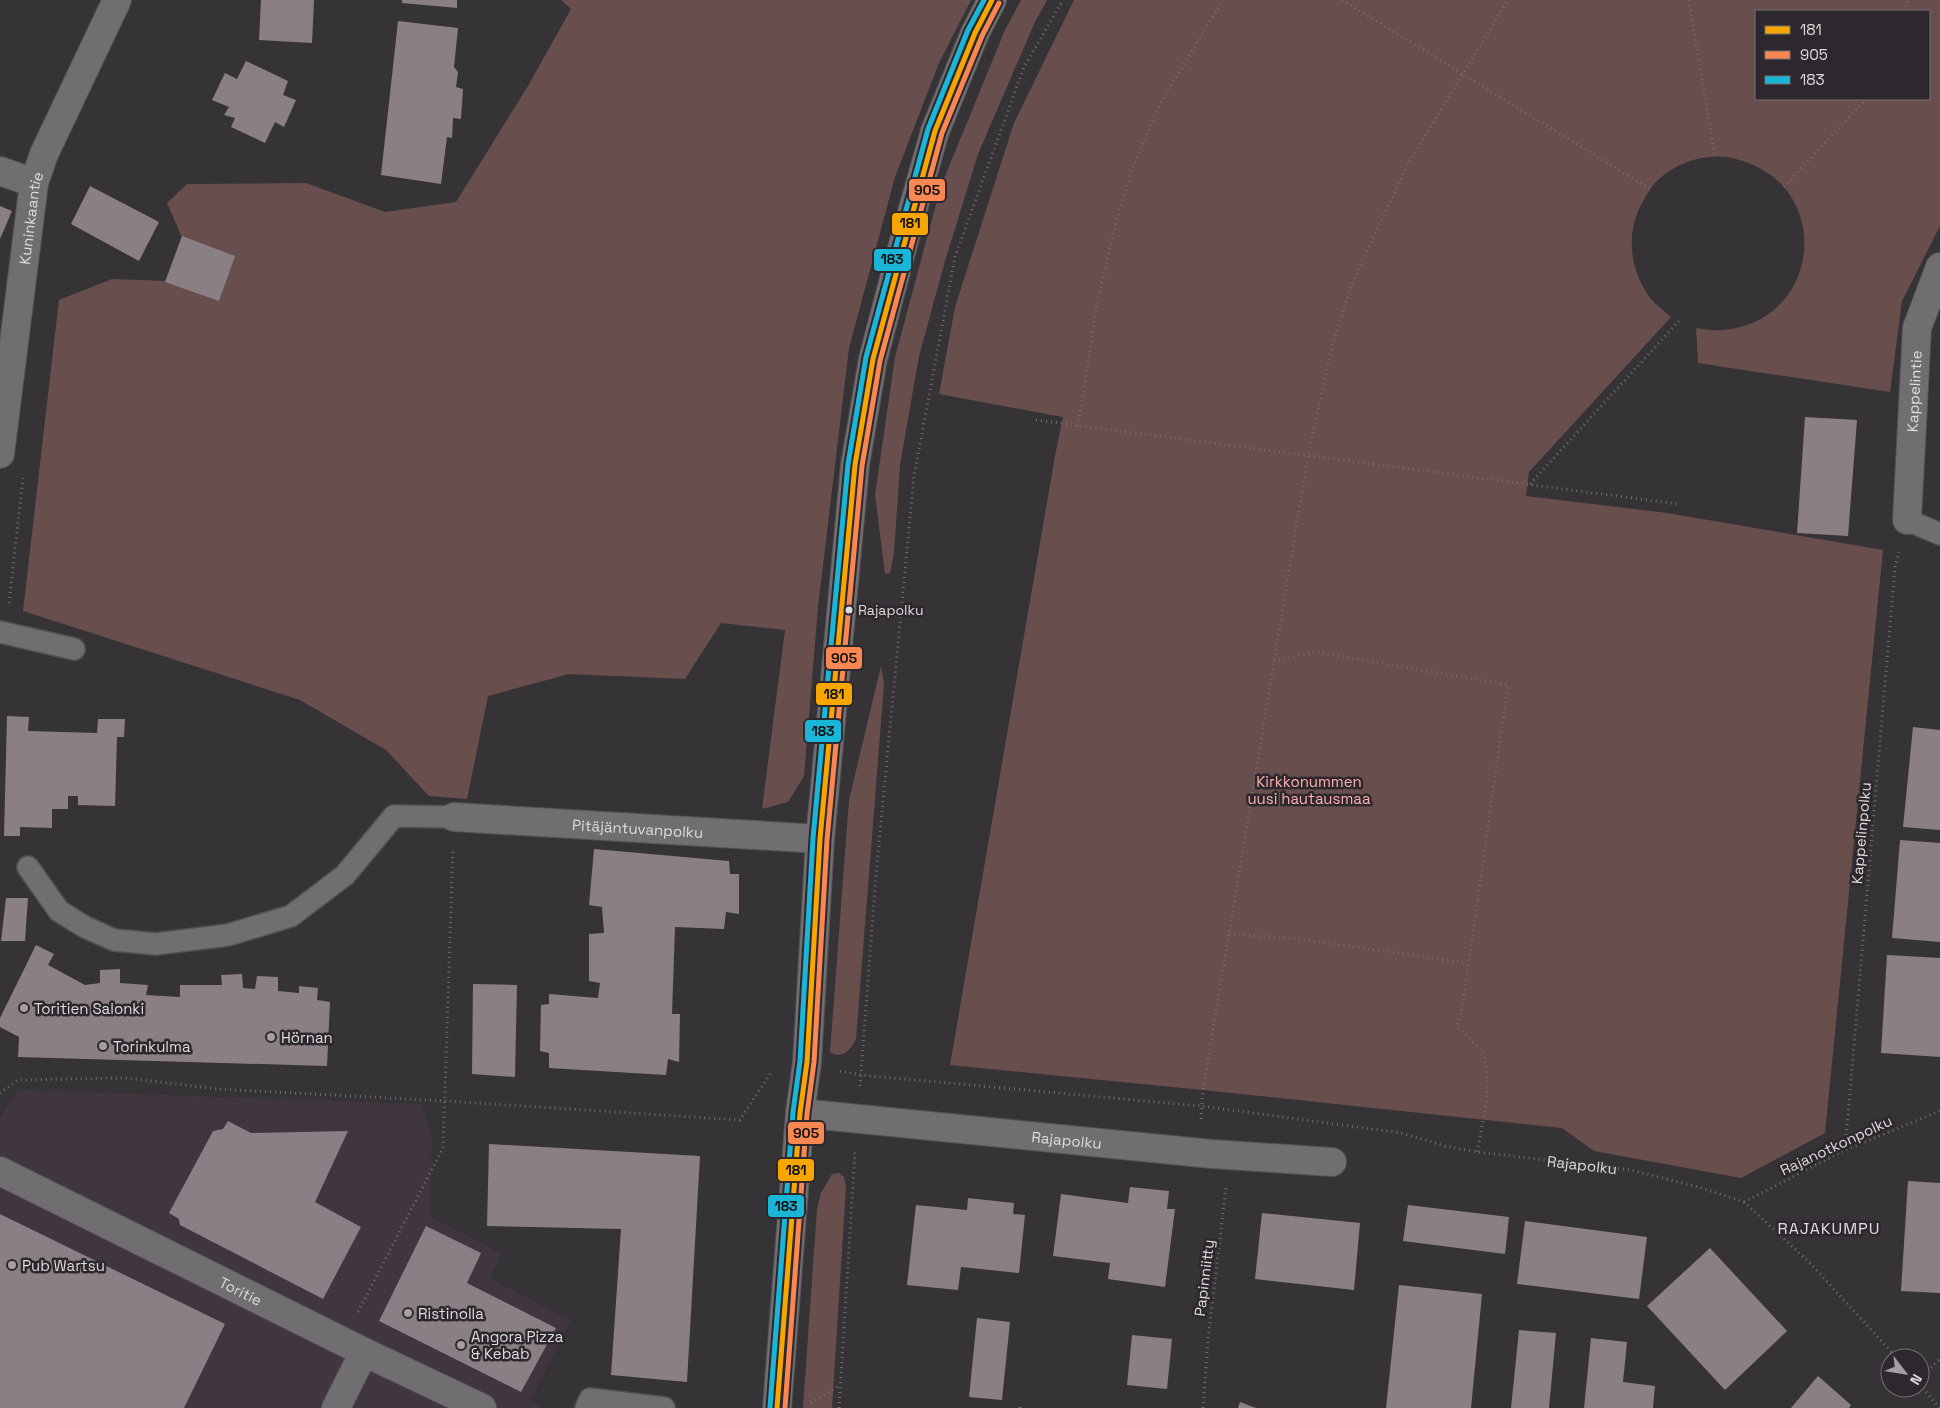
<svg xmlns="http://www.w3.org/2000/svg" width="1940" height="1408" font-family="'Space Grotesk',sans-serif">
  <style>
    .built { fill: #403640 }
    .green { fill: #684f4e; fill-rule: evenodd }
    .building { fill: #8a7f85 }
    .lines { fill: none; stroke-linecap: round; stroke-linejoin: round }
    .service-casing { stroke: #545154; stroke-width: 24 }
    .minor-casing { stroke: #545154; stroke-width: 30 }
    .tertiary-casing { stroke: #545154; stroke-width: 30 }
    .path { stroke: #706e70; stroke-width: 3; stroke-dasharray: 1 4; stroke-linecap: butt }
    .service { stroke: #716e72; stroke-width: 21 }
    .minor { stroke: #716e72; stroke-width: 28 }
    .tertiary { stroke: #716e72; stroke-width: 28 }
    .bus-1-casing { stroke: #2d282d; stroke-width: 9 }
    .bus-2-casing { stroke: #2d282d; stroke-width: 9 }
    .bus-3-casing { stroke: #2d282d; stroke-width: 9 }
    .bus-1 { stroke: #f7a600; stroke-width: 5 }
    .bus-2 { stroke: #f88751; stroke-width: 5 }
    .bus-3 { stroke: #1ab6d8; stroke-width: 5 }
    .bus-dot { fill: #dedbde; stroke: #2d282d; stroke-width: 2 }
    .poi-dot { fill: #a3a0a4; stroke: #2d282d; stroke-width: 2 }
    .labels { text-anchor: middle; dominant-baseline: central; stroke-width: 5; stroke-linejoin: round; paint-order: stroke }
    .bus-label { font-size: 14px; fill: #dedbde; stroke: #2d282d; text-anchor: start }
    .street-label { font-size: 15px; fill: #dedbde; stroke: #2d282d }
    .park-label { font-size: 15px; fill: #feb0ad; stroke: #2d282d }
    .poi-label { font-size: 15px; fill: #dedbde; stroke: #2d282d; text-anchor: start }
    .neighbourhood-label { font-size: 16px; letter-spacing: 1px; fill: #e2dae2; stroke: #2d282d }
    .line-badge { stroke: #2d282d; stroke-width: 2 }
    .pale-badge-label { font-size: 14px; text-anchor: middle; font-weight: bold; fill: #111 }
  </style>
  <rect width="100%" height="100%" fill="#363337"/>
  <path class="built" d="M18 1090 422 1104 432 1139 430 1217 501 1253 490 1278 571 1321 531 1399 541 1408H0V1117Z"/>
  <path class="green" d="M561 0H971L939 63 895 177 849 348 818 607 804 776 788 802 762 809 785 630 721 623 685 679 569 674 488 696 467 799 429 796 386 750 300 700 23 611 59 300 112 279 165 281 184 242 167 203 187 184 306 183 385 212 456 202 528 86 571 9Z
    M1021 0H1047L1035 22 978 154 945 261 919 356 900 465 894 553 890 573 885 574 875 495 895 357 941 186 1005 30Z
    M1074 0H1940V226L1902 301 1890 392 1698 363 1696 328C1704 329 1714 331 1722 330 1822 323 1836 184 1736 159 1709 152 1679 161 1659 179 1652 185 1648 193 1643 201 1625 233 1629 270 1651 299 1657 306 1665 311 1671 317L1529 472 1526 496 1667 513 1883 550 1825 1133 1741 1178 1594 1151 1562 1128 1203 1090 950 1065 1055 456 1063 417 939 394 955 307 1014 123ZM1756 11H1929V99H1756Z
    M881 666 884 684 856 1039C850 1050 843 1060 830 1052L849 800Z
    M839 1173 844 1177 846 1187 832 1408H803L817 1209 821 1193 832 1174Z"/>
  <path class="building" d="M261 0H314L312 43 259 40Z
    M402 0H457V8L402 3Z
    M398 21 458 28 454 67 458 72 456 87 463 89 461 119 453 118 452 138 447 137 441 184 381 175Z
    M246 61 288 81 283 95 296 100 284 127 275 122 265 143 231 127 235 118 224 115 229 107 212 100 225 73 237 79Z
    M90 186 159 222 139 261 71 224Z
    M0 206 12 211 0 239Z
    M182 236 235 256 219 301 165 282Z
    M1805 417 1857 420 1848 536 1797 533Z
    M7 716 29 717 28 731 97 733 98 719H125L124 737H117L115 806 78 805V796H68V809H52V828L20 827V836H4Z
    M1913 727 1940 730V830L1903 827Z
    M1900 840 1940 843V942L1892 938Z
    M594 849 729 861 730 874H739V914L726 912 724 929 675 927 672 1014H680L679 1062 668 1059 666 1075 549 1068V1053L540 1051 541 1005 549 1004V994L598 998 600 983 589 981V934L604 933 602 907 589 905Z
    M6 898H28L25 941H1Z
    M36 945 54 954 48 965 85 985 100 983V970L120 969V983L148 985 146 995 180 997V985H222L221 975 242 974 243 988 255 989 257 976 278 977V991L299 993V986L318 988 317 1000 330 1002 327 1066 18 1057 19 1037 0 1027V1018Z
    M1887 955 1940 958V1057L1881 1053Z
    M473 984 517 985 515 1077 472 1074Z
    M228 1121 251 1133 348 1131 315 1202 361 1227 323 1299 180 1225 179 1219 169 1213 213 1131 223 1129Z
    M489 1144 700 1156 687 1382 611 1375 621 1229 487 1226Z
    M1908 1181 1940 1183V1293L1901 1291Z
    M1130 1187 1169 1191 1167 1209H1175L1165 1287 1108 1279 1110 1263 1053 1256 1061 1194 1128 1203Z
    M968 1198 1014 1203 1013 1214 1025 1215 1019 1273 961 1267 958 1290 907 1285 916 1205 967 1210Z
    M1408 1205 1509 1217 1505 1254 1403 1241Z
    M1262 1213 1360 1223 1354 1290 1255 1279Z
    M0 1214 225 1324 184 1408H0Z
    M1525 1221 1647 1237 1639 1299 1517 1284Z
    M426 1226 481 1253 467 1283 556 1328 521 1392 379 1321Z
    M1710 1248 1787 1331 1725 1390 1647 1306Z
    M1399 1285 1482 1294 1471 1408H1386Z
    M977 1318 1010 1322 1002 1400 969 1397Z
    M1519 1330 1556 1333 1549 1408H1511Z
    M1132 1335 1172 1339 1167 1389 1127 1385Z
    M1591 1338 1627 1342 1623 1382 1655 1386 1653 1408H1584Z
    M1818 1376 1851 1405 1849 1408H1791Z
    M1240 1402 1256 1408H1238Z"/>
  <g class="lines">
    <defs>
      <path id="service" d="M1907 520 1940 534
        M0 632 74 649
        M28 867 59 911 85 927 114 940 156 944 228 935 291 916 345 875 394 816 454 817
        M586 1408 590 1399 664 1408"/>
      <g id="minor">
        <path d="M0 171 34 183"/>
        <path id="s2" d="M0 454 34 183 44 154 117 0"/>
        <path id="s3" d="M1907 520 1917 328 1940 267"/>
        <path id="s4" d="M454 817 820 839"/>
        <path id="s5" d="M800 1113 1212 1154 1332 1162"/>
        <path id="s6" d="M0 1171 364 1352 482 1408"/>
        <path d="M336 1408 364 1352"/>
      </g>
      <path id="tertiary" d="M777 1408 800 1113 807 1062 820 839 855 465 873 359 905 237 935 131 975 33 992 0"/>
    </defs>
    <use href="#service" class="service-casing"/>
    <use href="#minor" class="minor-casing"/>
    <use href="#tertiary" class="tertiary-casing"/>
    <g class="path">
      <path d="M1342 0 1650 189"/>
      <path d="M1689 0 1715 156"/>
      <path d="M1903 11 1908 0"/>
      <path d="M1784 187 1866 99"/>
      <path d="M1036 420 1678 504"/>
      <path d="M1078 426 1097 303 1116 222 1131 172 1161 102 1223 0"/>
      <path d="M1530 484 1679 321"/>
      <path d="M9 603 23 478"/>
      <path d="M1274 661 1315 652 1508 685 1463 1003 1457 1027 1483 1051 1487 1071V1100L1477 1152"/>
      <path d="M1229 934 1299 939 1467 963"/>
      <path id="s1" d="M840 1071 861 1075 1201 1106 1401 1133 1445 1146 1477 1152 1631 1170 1698 1187 1744 1202 1810 1263 1897 1358"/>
      <path d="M860 1086 876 875 914 476 927 407 955 257 1024 67 1063 0"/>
      <path d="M0 1093 18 1080 126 1078 218 1089 445 1101 740 1120 770 1074"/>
      <path d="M1201 1119 1203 1090 1308 456 1332 346 1353 281 1408 164 1508 0"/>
      <path d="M1845 1150 1895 567 1899 552"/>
      <path d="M1744 1202 1845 1150 1940 1111"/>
      <path d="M358 1312 443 1148 453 849"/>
      <path d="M1920 1378 1940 1359"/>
      <path d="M1920 1384 1939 1408"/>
      <path d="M811 1403 840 1385"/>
      <path d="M839 1408 855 1152"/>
      <path d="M1020 1408V1404"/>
      <path d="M1203 1408 1208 1340 1226 1187"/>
    </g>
    <use href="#service" class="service"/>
    <use href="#minor" class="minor"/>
    <use href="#tertiary" class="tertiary"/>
    <defs>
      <path id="bus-1" d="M777 1408 800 1113 807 1062 820 839 855 465 873 359 935 131 975 33 992 0"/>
      <path id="bus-2" d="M785 1408 807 1114 814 1062 827 840 862 466 880 361 942 133 982 36 999 3"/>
      <path id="bus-3" d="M770 1407 793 1112 800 1061 813 838 848 464 866 357 928 129 968 30 984 0"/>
    </defs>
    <use href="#bus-1" class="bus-1-casing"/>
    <use href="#bus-2" class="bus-2-casing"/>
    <use href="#bus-3" class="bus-3-casing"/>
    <use href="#bus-1" class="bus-1"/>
    <use href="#bus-2" class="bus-2"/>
    <use href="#bus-3" class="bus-3"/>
  </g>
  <circle class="bus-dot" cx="849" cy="610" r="4.5"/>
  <g class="poi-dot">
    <circle cx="24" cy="1008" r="5"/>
    <circle cx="271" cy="1037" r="5"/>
    <circle cx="103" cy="1046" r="5"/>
    <circle cx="12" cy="1265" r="5"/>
    <circle cx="408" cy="1313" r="5"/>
    <circle cx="461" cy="1345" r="5"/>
  </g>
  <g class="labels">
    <g class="bus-label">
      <text x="858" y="610">Rajapolku</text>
    </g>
    <g class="street-label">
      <text stroke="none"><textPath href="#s2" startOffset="238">Kuninkaantie</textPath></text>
      <text stroke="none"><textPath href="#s3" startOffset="129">Kappelintie</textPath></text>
      <text stroke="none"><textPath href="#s4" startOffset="184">Pitäjäntuvanpolku</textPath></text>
      <text transform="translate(1861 833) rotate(-85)">Kappelinpolku</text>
      <text stroke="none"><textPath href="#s5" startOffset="268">Rajapolku</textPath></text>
      <text transform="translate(1836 1145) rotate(-25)">Rajanotkonpolku</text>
      <text stroke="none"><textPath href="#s1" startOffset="749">Rajapolku</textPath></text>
      <text transform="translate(1204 1278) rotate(-83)">Papinniitty</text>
      <text stroke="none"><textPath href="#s6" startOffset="269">Toritie</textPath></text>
    </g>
    <g class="park-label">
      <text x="1309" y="781">Kirkkonummen<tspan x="1309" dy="17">uusi hautausmaa</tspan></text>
    </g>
    <g class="poi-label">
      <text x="34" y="1008">Toritien Salonki</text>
      <text x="281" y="1037">Hörnan</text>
      <text x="113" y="1046">Torinkulma</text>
      <text x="22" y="1265">Pub Wartsu</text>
      <text x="418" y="1313">Ristinolla</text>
      <text x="471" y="1336">Angora Pizza<tspan x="471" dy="17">&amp; Kebab</tspan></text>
    </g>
    <g class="neighbourhood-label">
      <text x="1829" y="1228">RAJAKUMPU</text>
    </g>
  </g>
  <g class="line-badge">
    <rect x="908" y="178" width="38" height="24" rx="5" fill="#f88751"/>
    <rect x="891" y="212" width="38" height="24" rx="5" fill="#f7a600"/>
    <rect x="873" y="248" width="39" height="24" rx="5" fill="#1ab6d8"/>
    <rect x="825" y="646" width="38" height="24" rx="5" fill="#f88751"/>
    <rect x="815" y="682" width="38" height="24" rx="5" fill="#f7a600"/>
    <rect x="804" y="719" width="38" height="24" rx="5" fill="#1ab6d8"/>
    <rect x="787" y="1121" width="38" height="24" rx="5" fill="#f88751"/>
    <rect x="777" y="1158" width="38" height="24" rx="5" fill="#f7a600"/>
    <rect x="767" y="1194" width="38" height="24" rx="5" fill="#1ab6d8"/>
  </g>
  <g class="pale-badge-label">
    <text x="927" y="195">905</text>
    <text x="910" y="228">181</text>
    <text x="892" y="264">183</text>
    <text x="844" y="663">905</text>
    <text x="834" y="699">181</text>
    <text x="823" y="736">183</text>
    <text x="806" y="1138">905</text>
    <text x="796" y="1175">181</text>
    <text x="786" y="1211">183</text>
  </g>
  <rect x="1755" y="10" width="175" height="90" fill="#2d282d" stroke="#747074"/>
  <rect x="1765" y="26" width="25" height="8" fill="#f7a600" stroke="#747074"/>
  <text x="1800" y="35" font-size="15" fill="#dedbde">181</text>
  <rect x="1765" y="51" width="25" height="8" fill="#f88751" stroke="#747074"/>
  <text x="1800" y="60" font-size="15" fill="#dedbde">905</text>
  <rect x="1765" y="76" width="25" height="8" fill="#1ab6d8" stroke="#747074"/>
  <text x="1800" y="85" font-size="15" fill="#dedbde">183</text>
  <g transform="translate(1905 1373) rotate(121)"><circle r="24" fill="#2d282d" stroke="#747074"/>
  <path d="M0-4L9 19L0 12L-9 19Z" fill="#a3a0a4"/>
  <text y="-8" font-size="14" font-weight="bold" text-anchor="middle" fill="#dedbde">N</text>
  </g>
</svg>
